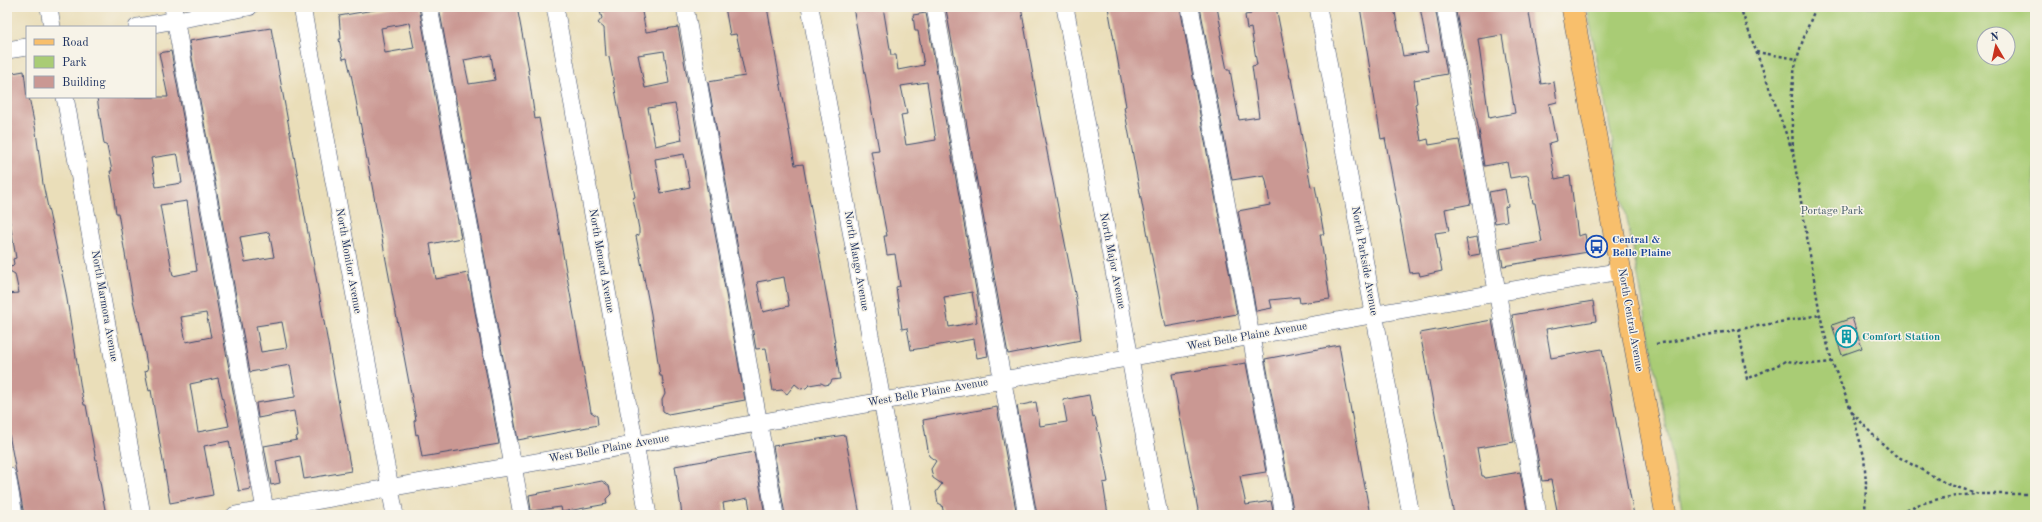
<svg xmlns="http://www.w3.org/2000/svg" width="2042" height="522" font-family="'Old Standard TT',serif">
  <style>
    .green { fill: #a9cc75; stroke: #627e6a; fill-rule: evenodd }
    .building { fill: #ca9893; fill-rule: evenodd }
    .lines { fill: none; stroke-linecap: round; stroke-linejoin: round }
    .minor-casing { stroke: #3a496c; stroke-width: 18 }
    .major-casing { stroke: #3a496c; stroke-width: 22 }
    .path { stroke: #3a496c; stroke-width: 2.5; stroke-dasharray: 3 3; stroke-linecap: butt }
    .minor { stroke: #fff; stroke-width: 17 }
    .major { stroke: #f8bf6c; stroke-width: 21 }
    .labels { text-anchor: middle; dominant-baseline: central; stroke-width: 3; stroke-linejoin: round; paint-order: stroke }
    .park-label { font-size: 11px; fill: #3e5664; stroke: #f7f3e8 }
    .transit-label { font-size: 11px; font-weight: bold; fill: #164399; stroke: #f7f3e8; text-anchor: start }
    .street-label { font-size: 11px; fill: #1b2f5e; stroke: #f7f3e8 }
    .culture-label { font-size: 11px; font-weight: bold; fill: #0d838f; stroke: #f7f3e8; text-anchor: start }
  </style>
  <rect width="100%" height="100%" fill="#f7f3e8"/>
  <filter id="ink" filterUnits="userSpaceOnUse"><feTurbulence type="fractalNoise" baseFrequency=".025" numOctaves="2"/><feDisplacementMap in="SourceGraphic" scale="8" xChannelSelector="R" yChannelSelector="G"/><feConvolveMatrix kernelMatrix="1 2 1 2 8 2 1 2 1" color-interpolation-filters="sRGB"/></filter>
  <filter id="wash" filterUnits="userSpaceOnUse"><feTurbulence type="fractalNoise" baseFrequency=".012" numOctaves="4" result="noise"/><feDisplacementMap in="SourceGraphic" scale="16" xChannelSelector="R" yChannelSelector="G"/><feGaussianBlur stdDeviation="0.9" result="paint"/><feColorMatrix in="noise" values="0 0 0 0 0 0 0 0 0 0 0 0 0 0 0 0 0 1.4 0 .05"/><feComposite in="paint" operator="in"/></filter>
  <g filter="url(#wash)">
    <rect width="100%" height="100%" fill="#eadeb9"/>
    <path class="green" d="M1587 7H2035V515H1683ZM1984 34H2008V58H1984Z"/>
    <g id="blocks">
      <path class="building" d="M391 7H419L461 238 430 244 436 279 468 273 499 444 422 457 418 434 416 435 414 421 416 420 352 79 347 58 343 59 339 39H341L339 16ZM409 23 414 48 385 53 381 28Z
        M439 7H517L529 70H528L535 119 539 118 591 412 597 416 598 425 518 440ZM491 55 495 80 469 84 464 60Z
        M627 7H641L646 32 678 27 745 400 668 414 663 411 662 400 665 394 662 376H660L651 314 636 236 639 235V229L633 198 635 197 609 57 606 56 604 28 598 23 602 18 600 12ZM664 51 669 83 645 88 638 55ZM675 104 682 140 655 146 648 108ZM684 154 690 187 661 193 655 159Z
        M725 7H767L795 165 803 164 835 342H834L840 379 832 380 830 384 825 385 821 383 809 385 806 388 801 389 795 384 787 394 782 390 773 391 766 348 756 349 708 82 745 76 737 37 736 34 730 35ZM784 277 789 306 763 312 757 282Z
        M853 7H883L891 55H896L898 70 924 65 918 31H915L913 15 926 13 988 356 977 358 974 339 911 350 907 328 902 329 896 287 900 286 895 254 887 255 884 236H887L871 151 879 150ZM927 82 936 140 906 145 901 115 907 114 901 86ZM972 292 977 322 949 327 944 297Z
        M958 7H1021L1041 121 1076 299 1081 340 1008 354 946 9Z
        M1108 7H1180L1237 314 1165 327 1124 107 1126 106Z
        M1200 7H1217L1222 34 1220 35 1227 70H1230L1239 120 1259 117 1252 66 1257 65 1251 28 1247 29 1245 15 1251 14 1250 9 1276 7 1290 78H1291L1311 187 1315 186 1324 234H1320L1330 299 1300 303 1299 297 1270 300 1272 308 1256 311 1238 211 1270 205 1266 180 1264 175 1232 180Z
        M1360 7H1394L1403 56 1428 52 1420 7H1435L1447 74 1414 80 1417 103 1415 104 1421 141 1428 139 1429 145 1459 140 1471 204 1445 209 1449 231 1435 233 1442 271 1420 276 1419 272 1410 273 1385 138 1381 139Z
        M1455 7H1528L1541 84 1554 82 1557 102 1549 104 1556 141 1549 143 1555 179 1570 176 1578 236 1585 234 1588 252 1503 266 1500 249 1542 242 1535 203H1533L1528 175 1510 178 1507 162 1484 166 1479 136H1480ZM1502 35 1515 113 1489 118 1478 39Z
        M271 28 351 471 304 479 300 456 276 461 280 483 271 485 264 446 297 440 296 437 298 436 294 411 258 418 256 403 295 397V391L290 365 250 372 189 41ZM269 232 274 257 245 262 240 237ZM282 322 287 348 261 352 256 326Z
        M171 51 251 489 239 491 229 441 204 446 213 495 170 503 151 390 149 391 145 371 148 370 144 348 139 321H138L133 300 118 213H116L114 199H115L110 171H112L107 146 104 144 97 97H168L159 53ZM176 154 178 156 182 183 156 187 151 158ZM187 201 197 271 173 276 160 205ZM206 313 211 337 186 342 181 317ZM218 378 229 426 198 432 190 384Z
        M24 71 27 97H29L36 132 43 184 66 293 81 389 84 405H86L106 515H24L9 434 7 435V294L19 293 15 274 8 270 14 264 13 259 16 258 7 206V74Z
        M1505 189 1508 206 1505 207 1507 221 1495 223 1489 192Z
        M1477 237 1480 254 1469 256 1466 239Z
        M1593 301 1596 321 1546 329 1551 358 1602 349 1634 515H1558L1551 480 1542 481 1512 315Z
        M1852 318 1862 348 1842 355 1832 325Z
        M1492 320 1514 442 1477 448 1482 476H1484L1485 478 1520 472 1528 515H1454L1420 333Z
        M1339 345 1370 515H1294L1265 359Z
        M1246 363 1266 472 1240 476 1246 505 1271 501 1274 515H1199L1172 374Z
        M1089 395 1093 418 1095 417 1100 439 1108 482 1103 483 1108 515H1037L1017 406 1036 402 1040 426 1067 422 1063 400Z
        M997 407 1016 510 989 515H944L942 505 938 503 936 492 942 484 933 478 931 469 936 461 929 456 923 420Z
        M845 435 860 515H785L773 446Z
        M754 452 765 515H751L748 498 723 503 725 515H682L675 466Z
        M602 481 609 486 611 494 606 499 607 504 562 512 561 507 531 511 529 495Z"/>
    </g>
  </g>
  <g filter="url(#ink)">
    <use href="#blocks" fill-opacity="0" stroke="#3a496c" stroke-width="1"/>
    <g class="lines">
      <defs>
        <path id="minor" d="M49 7 52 27
          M173 7 266 515
          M302 7 395 515
          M429 7 522 515
          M555 7 648 515
          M685 7 775 515
          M810 7 903 515
          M935 7 1027 515
          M1065 7 1159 515
          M1190 7 1284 515
          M1318 7 1411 515
          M1445 7 1538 515
          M137 27 249 7
          M7 50 27 47
          M65 97 142 515
          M7 475 14 515
          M235 515 1621 271"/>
        <path id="major" d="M1572 7 1666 515"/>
      </defs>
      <use href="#minor" class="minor-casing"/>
      <use href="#major" class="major-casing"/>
      <path class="path" d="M1740 7 1793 153 1820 315 1832 362 1852 412 1864 456 1866 483 1865 515
        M1756 52 1797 59
        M1793 151C1792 121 1789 88 1797 59 1802 41 1809 24 1816 7
        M1739 329 1747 379 1786 361 1812 364 1832 362
        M1656 344 1820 315
        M1852 412 1872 434 1895 455 1947 484 1979 494H2035
        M1896 515C1920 501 1949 496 1976 494"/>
      <use href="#minor" class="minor"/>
      <use href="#major" class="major"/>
    </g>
  </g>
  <defs>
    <symbol id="bus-ring" viewBox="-11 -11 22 22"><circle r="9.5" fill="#f7f3e8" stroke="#1a4fb4" stroke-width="1.5"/><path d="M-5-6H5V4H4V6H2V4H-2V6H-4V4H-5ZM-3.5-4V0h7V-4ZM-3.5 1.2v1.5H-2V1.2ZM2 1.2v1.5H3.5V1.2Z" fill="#1a4fb4"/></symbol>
    <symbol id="building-ring" viewBox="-11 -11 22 22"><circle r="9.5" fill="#f7f3e8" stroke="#0f9aa8" stroke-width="1.5"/><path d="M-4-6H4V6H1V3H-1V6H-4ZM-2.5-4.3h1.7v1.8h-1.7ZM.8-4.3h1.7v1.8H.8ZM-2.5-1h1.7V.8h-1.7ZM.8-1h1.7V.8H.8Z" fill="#0f9aa8"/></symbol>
  </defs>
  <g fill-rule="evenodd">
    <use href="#bus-ring" x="1584" y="234" width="25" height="25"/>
    <use href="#building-ring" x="1834" y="324" width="25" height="25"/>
  </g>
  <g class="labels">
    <g class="park-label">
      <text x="1832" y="211">Portage Park</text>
    </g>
    <g class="transit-label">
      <text x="1612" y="240">Central &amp;<tspan x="1612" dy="13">Belle Plaine</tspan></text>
    </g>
    <g class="street-label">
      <text transform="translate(348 261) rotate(80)">North Monitor Avenue</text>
      <text transform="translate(601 261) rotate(80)">North Menard Avenue</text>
      <text transform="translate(856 261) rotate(80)">North Mango Avenue</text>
      <text transform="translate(1112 261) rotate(79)">North Major Avenue</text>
      <text transform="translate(1364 261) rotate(80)">North Parkside Avenue</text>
      <text transform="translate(104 306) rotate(80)">North Marmora Avenue</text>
      <text transform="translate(1630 320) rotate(80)">North Central Avenue</text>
      <text transform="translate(1247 337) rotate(-10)">West Belle Plaine Avenue</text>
      <text transform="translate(928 393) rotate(-10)">West Belle Plaine Avenue</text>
      <text transform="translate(609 449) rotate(-10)">West Belle Plaine Avenue</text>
    </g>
    <g class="culture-label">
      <text x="1862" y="337">Comfort Station</text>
    </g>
  </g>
  <rect width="2042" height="522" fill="none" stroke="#f7f3e8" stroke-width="24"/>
  <rect x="26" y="26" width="130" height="72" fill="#f7f3e8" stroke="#9fa5b1"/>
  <rect x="34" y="39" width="20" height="6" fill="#f8bf6c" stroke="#9fa5b1"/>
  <text x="62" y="46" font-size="12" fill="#1b2f5e">Road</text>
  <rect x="34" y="56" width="20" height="12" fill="#a9cc75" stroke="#9fa5b1"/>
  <text x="62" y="66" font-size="12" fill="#1b2f5e">Park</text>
  <rect x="34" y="76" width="20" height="12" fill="#ca9893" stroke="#9fa5b1"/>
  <text x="62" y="86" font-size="12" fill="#1b2f5e">Building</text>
  <g transform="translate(1996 46) rotate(351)"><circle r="19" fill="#f7f3e8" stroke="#9fa5b1"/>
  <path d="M0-3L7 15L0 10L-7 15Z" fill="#c8321e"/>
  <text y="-6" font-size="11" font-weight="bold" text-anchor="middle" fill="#1b2f5e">N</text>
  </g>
</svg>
